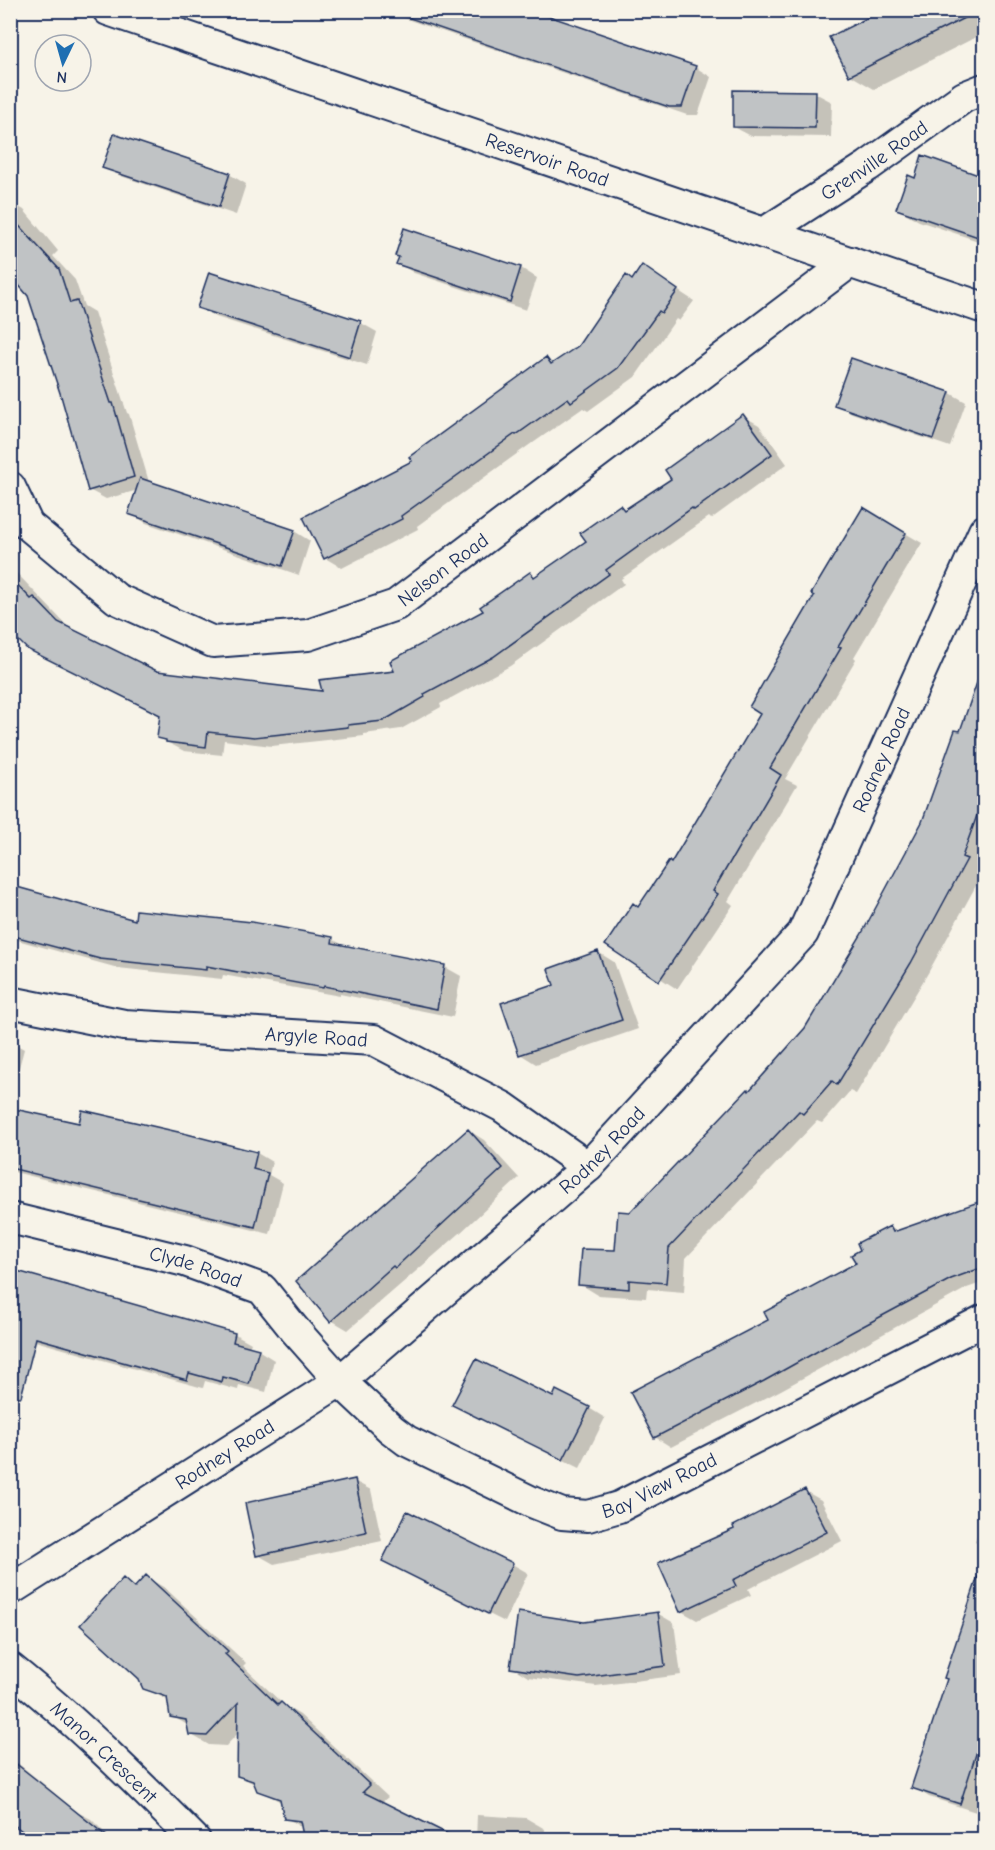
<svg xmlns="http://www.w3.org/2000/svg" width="995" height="1850" font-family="'Comic Neue',sans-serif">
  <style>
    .shadow { fill: #0003 }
    .building { fill: #c0c3c5; stroke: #1b2f5e; stroke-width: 1.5 }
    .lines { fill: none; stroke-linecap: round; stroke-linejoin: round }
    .minor-casing { stroke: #1b2f5e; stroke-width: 34 }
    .minor { stroke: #f7f3e8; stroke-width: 30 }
    .labels { text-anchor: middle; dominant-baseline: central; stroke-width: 4.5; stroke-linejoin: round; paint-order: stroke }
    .street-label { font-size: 20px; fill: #1b2f5e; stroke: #f7f3e8 }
  </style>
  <rect width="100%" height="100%" fill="#f7f3e8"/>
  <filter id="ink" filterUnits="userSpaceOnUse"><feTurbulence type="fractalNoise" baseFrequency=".0167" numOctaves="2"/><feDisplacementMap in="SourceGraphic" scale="12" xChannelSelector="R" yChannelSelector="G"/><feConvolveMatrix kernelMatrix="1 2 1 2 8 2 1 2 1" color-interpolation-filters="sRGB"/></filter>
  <g filter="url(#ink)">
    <path class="shadow" d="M380 10H526L695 67 711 77 698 115H687Z
      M886 10H984V33L874 89 850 75Z
      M815 93 832 102 831 137 751 136 734 127Z
      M104 167 229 174 246 184 236 215 121 176Z
      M984 167V243L919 221 898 209 916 180 980 177Z
      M10 202 24 210 58 251 53 256 75 280 84 306 94 312 127 413 129 414 149 482 294 531 310 541 299 575 146 523 130 513 138 490 106 499 89 490 63 395 29 295 10 273Z
      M397 256 521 268 537 278 526 310 414 273 398 263 400 258Z
      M642 267 694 301 679 321 676 319 635 377 588 411 583 408 533 443H532L417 526 418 529 342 568 325 558 414 462 546 359 554 364 579 347Z
      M210 274 361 323 377 332 367 365 216 317 199 307Z
      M950 393 966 402 950 447 852 413 836 404Z
      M743 416 759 425 787 464 711 519 709 517 621 579 624 584 510 666 440 704 441 707 401 729 364 734V736L272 746 224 740 222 755 184 751 159 738 162 716 45 658 10 636V566L72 631 156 672 324 693 397 672 485 612 530 573 537 577 588 541 620 507 627 511 674 479Z
      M864 509 922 543 854 657 856 659 785 779 797 785 728 901 733 905 677 989 607 944 639 908 672 864 762 713Z
      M984 664V855L980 869 984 871 928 973 856 1094 850 1091 822 1123 817 1121 686 1258 684 1292 647 1289 646 1298 598 1295 580 1284 617 1252 630 1214 750 1092 806 1029 862 936 924 822 961 733Z
      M10 886 136 921 332 939 347 947 445 967 461 976 453 1017 340 994V996L223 975 222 979 118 968 10 938Z
      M598 952 614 962 638 1029 536 1064 520 1054 556 986Z
      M10 1041 24 1049 10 1101Z
      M10 1109 80 1125 187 1135 257 1153 272 1162 269 1175 283 1183 270 1234 10 1171Z
      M468 1130 484 1140 519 1178 459 1234 348 1330 331 1320Z
      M984 1201V1282L967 1288 781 1390 671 1447 655 1437 770 1321 858 1263 890 1227 898 1232Z
      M10 1334H235L251 1343 249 1348 258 1350 274 1360 266 1392 239 1385 238 1390 205 1381 203 1388Z
      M554 1399 589 1408 605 1418 580 1468 470 1414Z
      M354 1481 371 1490 382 1541 274 1564 258 1555Z
      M805 1491 821 1500 842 1541 748 1589 751 1595 697 1620 681 1611 736 1530Z
      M984 1514V1547L975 1541Z
      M984 1563V1787L976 1812 929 1797 913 1787 949 1679 945 1677Z
      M512 1564 528 1573 505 1622 400 1570Z
      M146 1577 165 1588 246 1663 243 1666 285 1706 300 1715 388 1797 381 1803 455 1840H311L304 1835 302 1827 286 1818 283 1803 258 1790 256 1785 238 1775 239 1732 226 1746 209 1745 190 1734 189 1726 172 1716 169 1701 145 1688 123 1580 137 1588Z
      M657 1613 674 1623 681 1675 596 1686 528 1677 512 1667 584 1623Z
      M10 1757 79 1813 91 1819 112 1840H32L10 1820Z
      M477 1815 526 1818 545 1829 544 1840H476Z"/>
    <path class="building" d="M404 10H531L696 66 682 107H669L404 16Z
      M883 10H980L849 76 829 37Z
      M733 90 816 91 815 128 733 127Z
      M114 134 230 173 219 207 102 168Z
      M922 155 984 177V239L896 209 908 175 915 178Z
      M10 216 59 269 70 303 77 301 111 403H113L134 477 88 491 61 396 28 296 10 275Z
      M404 228 521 267 510 302 396 264 399 257 395 256Z
      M642 265 678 290 662 313 659 311 618 368 571 402 568 398 516 435 515 434 401 516 402 519 324 559 303 517 412 461 409 457 546 357 551 364 578 346 626 275 632 280Z
      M209 272 361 321 350 357 197 308Z
      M851 358 950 392 933 439 834 405Z
      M743 414 772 454 694 510 692 508 606 570 609 574 493 657 424 694 425 697 383 721 348 725V727L254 737 208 732 206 747 166 742V740L157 738 160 715 27 649 10 632V577L31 599 34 597 58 622 157 671 322 691 319 680 394 671 390 661 483 611 480 607 530 572 534 577 586 541 580 533 620 505 624 510 671 479 665 470Z
      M140 478 295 530 282 566 128 514Z
      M863 507 906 533 838 647 841 648 770 768 781 775 713 891 718 894 659 981 605 945 633 903 638 907 669 861 671 863 760 714 749 707 814 596 811 594Z
      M980 674 984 675V796L962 857 967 859 911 963 837 1085 832 1081 803 1114 799 1111 669 1248 666 1283 629 1280V1289L578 1285 581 1249 615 1250 618 1211 630 1212 748 1089 749 1091 805 1028 861 935 922 822 955 730 960 731Z
      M17 887 135 920 136 910 252 922 333 937 332 943 445 965 437 1009 324 986 323 988 206 966V970L100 959 10 935V910Z
      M598 951 622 1020 519 1055 501 1003 554 985 548 969Z
      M10 1108 79 1123 82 1110 187 1134 257 1152 253 1169 268 1173 255 1227 10 1168Z
      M468 1129 503 1168 395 1268 393 1266 330 1322 296 1281Z
      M984 1200V1267L951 1279 852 1332 764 1381 654 1438 630 1392 768 1320 764 1312 856 1263 851 1255 860 1250 857 1243 890 1226 893 1232Z
      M10 1269 235 1333 233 1342 259 1349 249 1384 223 1377 222 1382 189 1373 187 1380 36 1338 21 1397 10 1396Z
      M476 1359 553 1397 556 1390 590 1407 563 1460 452 1405Z
      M355 1479 366 1532 256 1556 245 1503Z
      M805 1489 827 1532 733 1580 736 1586 680 1612 658 1563 734 1529 733 1526Z
      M407 1511 513 1563 488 1614 382 1561Z
      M979 1573 984 1574V1729L960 1804 911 1788 947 1679 944 1678Z
      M146 1575 228 1651 225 1654 278 1705 281 1702 370 1785 363 1792 458 1839H324L322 1838 303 1836 300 1821 284 1819 280 1799 257 1791 253 1781 237 1776 238 1703 207 1736 189 1735 186 1720 170 1717 167 1697 143 1689 138 1678 80 1625 123 1578 134 1588Z
      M518 1612 584 1622 658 1612 665 1666 579 1678 510 1668Z
      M10 1759 38 1781 110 1839H33L10 1822Z"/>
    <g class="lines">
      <defs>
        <g id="minor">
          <path id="s1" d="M108 10 984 308"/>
          <path id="s2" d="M764 233 868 166 964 97 984 89"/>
          <path id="s3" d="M10 487 28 525 117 599 213 642 308 635 396 605 850 262"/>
          <path id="s4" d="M10 1002 124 1025 374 1040 503 1107 588 1167"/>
          <path id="s5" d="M10 1218 185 1261 262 1289 294 1329 340 1381 391 1429 407 1441 532 1502 562 1514 588 1516 619 1507 984 1320"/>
          <path id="s6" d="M10 1590 340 1381 588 1167 803 933 984 531"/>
          <path id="s7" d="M10 1668C76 1721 135 1780 195 1840"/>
        </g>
      </defs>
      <use href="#minor" class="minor-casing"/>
      <use href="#minor" class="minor"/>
    </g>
  </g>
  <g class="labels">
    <g class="street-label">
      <text stroke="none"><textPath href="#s1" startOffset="464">Reservoir Road</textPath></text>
      <text stroke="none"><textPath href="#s2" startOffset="132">Grenville Road</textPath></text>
      <text stroke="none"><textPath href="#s3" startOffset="510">Nelson Road</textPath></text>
      <text stroke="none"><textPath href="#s6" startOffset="1226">Rodney Road</textPath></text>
      <text stroke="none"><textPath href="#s4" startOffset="309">Argyle Road</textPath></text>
      <text stroke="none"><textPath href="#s6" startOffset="740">Rodney Road</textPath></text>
      <text stroke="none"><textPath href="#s5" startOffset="192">Clyde Road</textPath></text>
      <text stroke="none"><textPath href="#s6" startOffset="254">Rodney Road</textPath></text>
      <text stroke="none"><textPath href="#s5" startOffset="748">Bay View Road</textPath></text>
      <text stroke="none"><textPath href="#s7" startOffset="126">Manor Crescent</textPath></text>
    </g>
  </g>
  <rect width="995" height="1850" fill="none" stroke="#f7f3e8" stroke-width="36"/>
  <rect x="18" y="18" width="959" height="1814" fill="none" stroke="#1b2f5e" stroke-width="2" filter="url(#ink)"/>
  <g transform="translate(63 63) rotate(185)"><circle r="28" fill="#f7f3e8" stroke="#9fa5b1" stroke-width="1.5"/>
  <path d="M0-4.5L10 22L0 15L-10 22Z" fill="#1f6fb2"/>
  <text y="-9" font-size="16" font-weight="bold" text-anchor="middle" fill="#1b2f5e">N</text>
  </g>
</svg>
